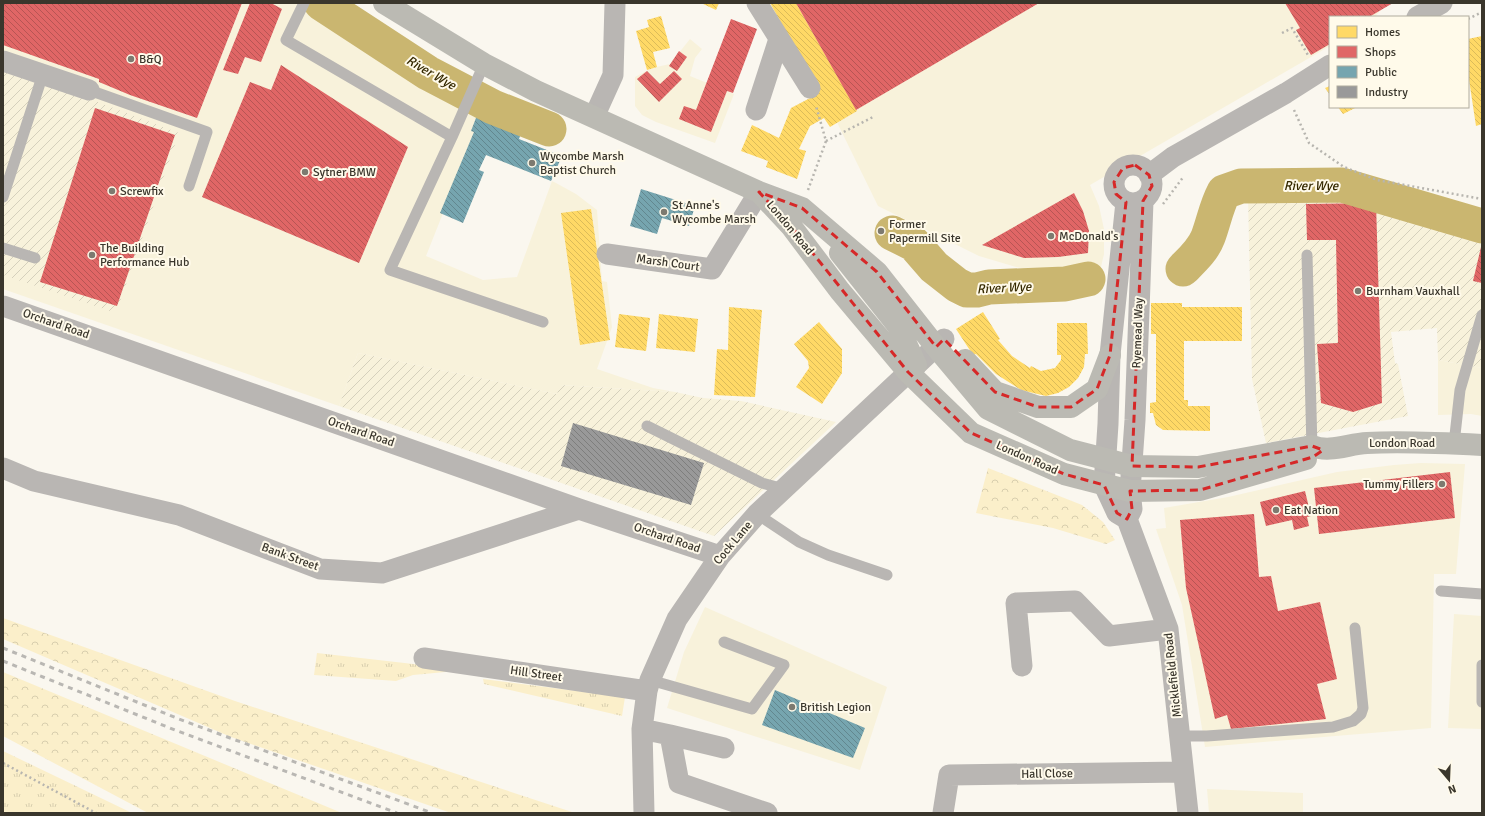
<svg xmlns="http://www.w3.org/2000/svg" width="1485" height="816" font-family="Signika,sans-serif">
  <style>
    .built { fill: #f8f2db }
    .industrial { fill: url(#industrial-furrows) }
    .grass { fill: url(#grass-tufts) }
    .forest { fill: url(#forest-crowns) }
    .homes { fill: url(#homes-back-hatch) }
    .shops { fill: url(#shops-back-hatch) }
    .public { fill: url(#public-back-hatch) }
    .industry { fill: url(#industry-back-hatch) }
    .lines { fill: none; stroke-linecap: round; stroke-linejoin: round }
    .river { stroke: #cab670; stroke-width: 35 }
    .path { stroke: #b7b5af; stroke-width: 2.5; stroke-dasharray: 2 3; stroke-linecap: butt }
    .lane { stroke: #b9b6b3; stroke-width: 11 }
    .street { stroke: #b9b6b3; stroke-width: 21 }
    .primary { stroke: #bbbab3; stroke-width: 22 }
    .rail { stroke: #b9b7b3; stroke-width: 3; stroke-dasharray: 5 5; stroke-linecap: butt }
    .marked { fill: none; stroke: #d62828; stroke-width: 3; stroke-dasharray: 8 5; stroke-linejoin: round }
    .poi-dot { fill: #7d7a70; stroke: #fffaea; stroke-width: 1.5 }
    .labels { text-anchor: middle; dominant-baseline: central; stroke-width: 4; stroke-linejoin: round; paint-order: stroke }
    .poi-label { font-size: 12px; fill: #3a362c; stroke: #fffaea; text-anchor: start }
    .street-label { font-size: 12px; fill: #3a362c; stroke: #fffaea }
    .water-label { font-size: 13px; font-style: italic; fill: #352900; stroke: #fffaea }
  </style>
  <defs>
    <pattern id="industrial-furrows" width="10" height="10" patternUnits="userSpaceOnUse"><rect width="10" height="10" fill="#f8f2db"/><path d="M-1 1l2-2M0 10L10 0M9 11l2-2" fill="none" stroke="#d5d0bc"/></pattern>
    <pattern id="grass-tufts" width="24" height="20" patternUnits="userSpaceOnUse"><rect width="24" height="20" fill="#fbefca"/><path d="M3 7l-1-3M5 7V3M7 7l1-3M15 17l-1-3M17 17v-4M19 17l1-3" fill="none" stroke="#d8ceae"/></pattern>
    <pattern id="forest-crowns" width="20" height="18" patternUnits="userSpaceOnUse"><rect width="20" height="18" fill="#fbefca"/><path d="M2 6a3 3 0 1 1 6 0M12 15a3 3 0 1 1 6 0" fill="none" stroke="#d8ceae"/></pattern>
    <pattern id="homes-back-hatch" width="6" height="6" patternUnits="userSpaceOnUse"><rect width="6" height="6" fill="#ffd966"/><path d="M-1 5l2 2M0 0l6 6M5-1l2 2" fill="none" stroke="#dbbb59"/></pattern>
    <pattern id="shops-back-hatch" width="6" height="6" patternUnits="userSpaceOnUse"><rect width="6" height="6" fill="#e06666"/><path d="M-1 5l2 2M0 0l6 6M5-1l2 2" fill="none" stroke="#b75554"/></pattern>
    <pattern id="public-back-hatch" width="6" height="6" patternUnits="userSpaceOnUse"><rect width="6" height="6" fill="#76a5af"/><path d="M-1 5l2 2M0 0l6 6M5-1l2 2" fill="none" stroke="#62878f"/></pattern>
    <pattern id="industry-back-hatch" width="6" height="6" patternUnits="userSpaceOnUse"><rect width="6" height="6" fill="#999"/><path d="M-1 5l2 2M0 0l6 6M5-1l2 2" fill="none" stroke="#7e7e7d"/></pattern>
  </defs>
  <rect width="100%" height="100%" fill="#faf7ef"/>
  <path class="built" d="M3 3H320L317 9 457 102 465 85 490 95 426 256 483 280 517 277 552 181 556 183 576 194 597 210 602 281 607 282 612 327 597 369 653 388 675 392 561 385 557 394 358 353 339 406 3 289Z
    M804 3H1390L1384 6 1375 17H1330V46L1090 185 1099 206 1104 229V254L1100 271 1055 275 1016 267 979 256 878 206 830 108Z
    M690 39 702 49 695 58 690 76 734 94 715 143 656 122 642 115 635 106V77L652 68 670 64Z
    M1438 360 1482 368V416L1471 414 1438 415Z
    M1421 463 1465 464 1456 574H1434L1431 728 1205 747 1182 605 1156 529 1166 528 1164 508 1228 497 1337 472 1394 465Z
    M705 607 887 687 860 770 667 708 684 652Z
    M1454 614 1482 616V729L1448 728Z
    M1207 789 1303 793V813H1209Z"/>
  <path class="industrial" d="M3 69 82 96 179 133 116 313 3 275Z
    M1248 196 1379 201 1453 216 1482 223V368L1438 360 1437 328 1391 332 1395 363 1398 364 1408 416 1266 443 1252 379Z
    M358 353 557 394 560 385 675 392 703 398 741 401 836 422 714 536 339 406Z"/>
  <path class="grass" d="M317 653 457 669 456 671 413 675 396 681 314 675Z
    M483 679 625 697 622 716 484 684Z
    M3 751 132 813H3Z"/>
  <path class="forest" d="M988 468 1082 505 1103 522 1115 540 1106 544 1053 528 976 513Z
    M3 618 235 701 575 813H451L231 737 3 639Z
    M3 672 342 813H148L3 736Z"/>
  <path class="homes" d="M701 3H719L716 10Z
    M770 3H796L857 111 830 127 824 118 810 126 799 149 806 151 797 179 766 167 768 161 741 151 752 125 779 138 791 108 812 97 789 37Z
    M661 16 670 48 653 52 657 67 647 70 636 31 649 27 647 20Z
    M1482 36V124L1476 126 1468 73V39Z
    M1330 86V95L1325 88Z
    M1338 107H1357L1343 114Z
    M591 209 610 340 580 345 561 213Z
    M1151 303H1182V307H1242V341H1184V400H1188V406H1210V431L1163 430 1156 425 1153 413H1150V403L1156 402V334H1151Z
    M729 307 762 310 755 397 714 395 717 349 728 350Z
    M983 312 1000 339 998 340 1012 356 1030 368 1031 366 1041 371 1055 368 1061 360V355H1057V323H1087L1088 354H1085L1084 367 1078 378 1069 387 1058 393 1046 396 1021 390 996 374 976 354 973 355 956 329Z
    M619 314 650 318 646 351 615 347Z
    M659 314 698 319 695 352 656 348Z
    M819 322 842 349V373L822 404 796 387 809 368 808 361 794 344Z"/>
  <path class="shops" d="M3 3H242L197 118 130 95 99 82V79L3 45Z
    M250 3H271L282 9 261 62 245 57 238 74 223 70Z
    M796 3H1039L856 110Z
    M1285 3H1393L1369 17H1330V44L1311 55 1296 30 1300 28Z
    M731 19 757 29 733 93 727 91 711 132 679 119 684 106 696 110Z
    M679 51 687 57 677 71 669 66Z
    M281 65 408 147 359 263 202 197 250 82 271 90Z
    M647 71 660 84 674 71 682 79 659 102 637 79Z
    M95 108 175 135 117 306 40 282Z
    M1074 193 1083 211 1089 231 1088 253 1058 257 1024 258 982 245Z
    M1376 203 1382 403 1353 412 1321 403 1317 344 1338 343 1336 240H1307L1306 204Z
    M1481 247H1482V283L1473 281Z
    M1450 472 1455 518 1319 534 1314 488Z
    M1305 491 1311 516 1307 517 1309 526 1294 530 1292 520 1266 526 1260 502Z
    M1254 514 1259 577 1271 576 1278 611 1320 602 1337 679 1317 684 1326 719 1231 729 1227 715 1215 719 1186 588 1180 520Z"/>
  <path class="public" d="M479 110 523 128 519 139 562 156 551 181 486 155 479 170 484 172 463 223 440 213 474 132 471 131Z
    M641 189 695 206 689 226 662 218 657 234 630 226Z
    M775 690 865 728 853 758 762 725Z"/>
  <path class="industry" d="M573 423 704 463 691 505 561 466Z"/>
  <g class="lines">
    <path class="river" d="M321 3 428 73 493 107 549 129
      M892 233 914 244 934 267 957 285 967 290H977L989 287 1065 284 1088 279
      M1183 269C1193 259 1203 250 1208 237 1214 221 1216 207 1224 192L1241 186 1342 185 1482 226"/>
    <path class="path" d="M1468 19 1482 12
      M1282 33 1292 28 1308 55
      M1294 110 1309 143 1344 167 1377 180 1482 199
      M826 141 873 117
      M808 190 826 141 816 106
      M1163 204 1184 176
      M3 763 96 813"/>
    <path class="lane" d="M304 3 286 40 452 137 484 64
      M89 90 207 132 189 186
      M452 137 390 270 543 322
      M3 197 43 74
      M3 248 35 258
      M1307 255 1312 449
      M647 426 762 483 784 489
      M1454 444 1460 390 1482 315
      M757 514 799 542 828 555 887 575
      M1441 591 1482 594
      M650 680 752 709 784 665 724 642
      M1482 702V665
      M1180 736H1207L1333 727 1353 721 1361 714 1363 708 1355 628"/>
    <path class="street" d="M757 3 810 88
      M1417 17 1442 3
      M3 61 89 90
      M756 110 779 39
      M594 117 613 75 615 3
      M1114 184a19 19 0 1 1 38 0a19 19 0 1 1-38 0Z
      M1149 175 1173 157 1286 93 1330 65
      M1126 202 1110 355 1108 424 1104 485 1117 513 1127 519 1168 629 1188 813
      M607 254 712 269 759 192
      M3 306 579 509 720 556
      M3 468 34 481 179 515 320 569 382 573 579 509
      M1127 519 1132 509 1130 491 1135 420 1143 201
      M424 658 647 691
      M1022 666 1016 603 1075 601 1109 636 1168 629
      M642 729 670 735 679 783 767 813
      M670 735 724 748
      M644 813 642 729 647 691 650 680 677 619 720 556 757 514 944 339
      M943 813 949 775 1183 772"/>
    <path class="primary" d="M384 3 484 64 536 91 759 192 802 208 877 272 936 347 988 409 1070 450 1132 466 1198 467 1312 446C1330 453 1348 444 1367 443 1405 441 1444 443 1482 445
      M762 195 791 226 840 291 908 372 971 433 1064 474 1130 491 1200 490 1306 459
      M840 253 898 326 916 365
      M965 360 995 392 1038 407H1071L1097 389 1110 355"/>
    <path class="rail" d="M3 648 179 719 432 813
      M3 661 175 730 397 813"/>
  </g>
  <path class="marked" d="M1135 165 1149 175 1152 186 1143 201 1132 466 1198 467 1312 446 1323 450 1313 457 1200 490 1130 491 1132 509 1127 519 1117 513 1104 485 1064 474 971 433 908 372 791 226 759 192 802 208 877 272 936 347 944 339 995 392 1038 407H1071L1097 389 1110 355 1126 202 1116 194 1114 182 1123 168Z"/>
  <g class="poi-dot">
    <circle cx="131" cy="59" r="4"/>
    <circle cx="532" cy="163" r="4"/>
    <circle cx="305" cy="172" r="4"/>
    <circle cx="112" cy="191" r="4"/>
    <circle cx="664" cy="212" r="4"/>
    <circle cx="881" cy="231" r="4"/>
    <circle cx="1051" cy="236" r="4"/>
    <circle cx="92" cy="255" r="4"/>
    <circle cx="1358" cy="291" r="4"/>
    <circle cx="1442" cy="484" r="4"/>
    <circle cx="1276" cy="510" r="4"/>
    <circle cx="792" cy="707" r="4"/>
  </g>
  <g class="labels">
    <g class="poi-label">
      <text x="139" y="59">B&amp;Q</text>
      <text x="540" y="156">Wycombe Marsh<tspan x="540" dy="14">Baptist Church</tspan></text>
      <text x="313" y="172">Sytner BMW</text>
      <text x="120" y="191">Screwfix</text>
      <text x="672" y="205">St Anne's<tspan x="672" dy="14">Wycombe Marsh</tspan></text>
      <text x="889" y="224">Former<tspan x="889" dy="14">Papermill Site</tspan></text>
      <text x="1059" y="236">McDonald's</text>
      <text x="100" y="248">The Building<tspan x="100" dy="14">Performance Hub</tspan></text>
      <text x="1366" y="291">Burnham Vauxhall</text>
      <text x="1434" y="484" text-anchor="end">Tummy Fillers</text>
      <text x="1284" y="510">Eat Nation</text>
      <text x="800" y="707">British Legion</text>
    </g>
    <g class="street-label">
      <text transform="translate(790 228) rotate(50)">London Road</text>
      <text transform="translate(668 263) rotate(8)">Marsh Court</text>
      <text transform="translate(56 324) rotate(19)">Orchard Road</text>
      <text transform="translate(1138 333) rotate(-88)">Ryemead Way</text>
      <text transform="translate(361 432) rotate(19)">Orchard Road</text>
      <text x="1402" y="443">London Road</text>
      <text transform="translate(1027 458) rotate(24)">London Road</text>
      <text transform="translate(667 538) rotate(19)">Orchard Road</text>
      <text transform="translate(733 543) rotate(-50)">Cock Lane</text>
      <text transform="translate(290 557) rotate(20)">Bank Street</text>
      <text transform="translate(536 674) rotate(8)">Hill Street</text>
      <text transform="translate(1173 675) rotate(-96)">Micklefield Road</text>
      <text transform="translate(1047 774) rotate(-1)">Hall Close</text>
    </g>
    <g class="water-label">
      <text transform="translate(431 73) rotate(30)">River Wye</text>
      <text x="1311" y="186">River Wye</text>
      <text transform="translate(1004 288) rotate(-3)">River Wye</text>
    </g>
  </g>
  <rect width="1485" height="816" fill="none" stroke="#3a362c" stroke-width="8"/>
  <rect x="1329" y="16" width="140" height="92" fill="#fffaea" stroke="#b0ac9e"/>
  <rect x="1337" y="26" width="20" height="12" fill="#ffd966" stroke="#b0ac9e"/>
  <text x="1365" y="36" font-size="12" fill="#3a362c">Homes</text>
  <rect x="1337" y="46" width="20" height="12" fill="#e06666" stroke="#b0ac9e"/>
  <text x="1365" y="56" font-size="12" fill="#3a362c">Shops</text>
  <rect x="1337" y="66" width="20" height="12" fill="#76a5af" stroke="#b0ac9e"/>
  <text x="1365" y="76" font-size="12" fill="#3a362c">Public</text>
  <rect x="1337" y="86" width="20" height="12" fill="#999999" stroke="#b0ac9e"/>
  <text x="1365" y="96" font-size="12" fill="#3a362c">Industry</text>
  <g transform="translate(1449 780) rotate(161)" stroke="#fffaea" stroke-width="3" paint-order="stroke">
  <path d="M0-3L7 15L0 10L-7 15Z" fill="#3a362c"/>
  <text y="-6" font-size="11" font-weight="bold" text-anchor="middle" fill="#3a362c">N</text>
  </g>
</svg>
